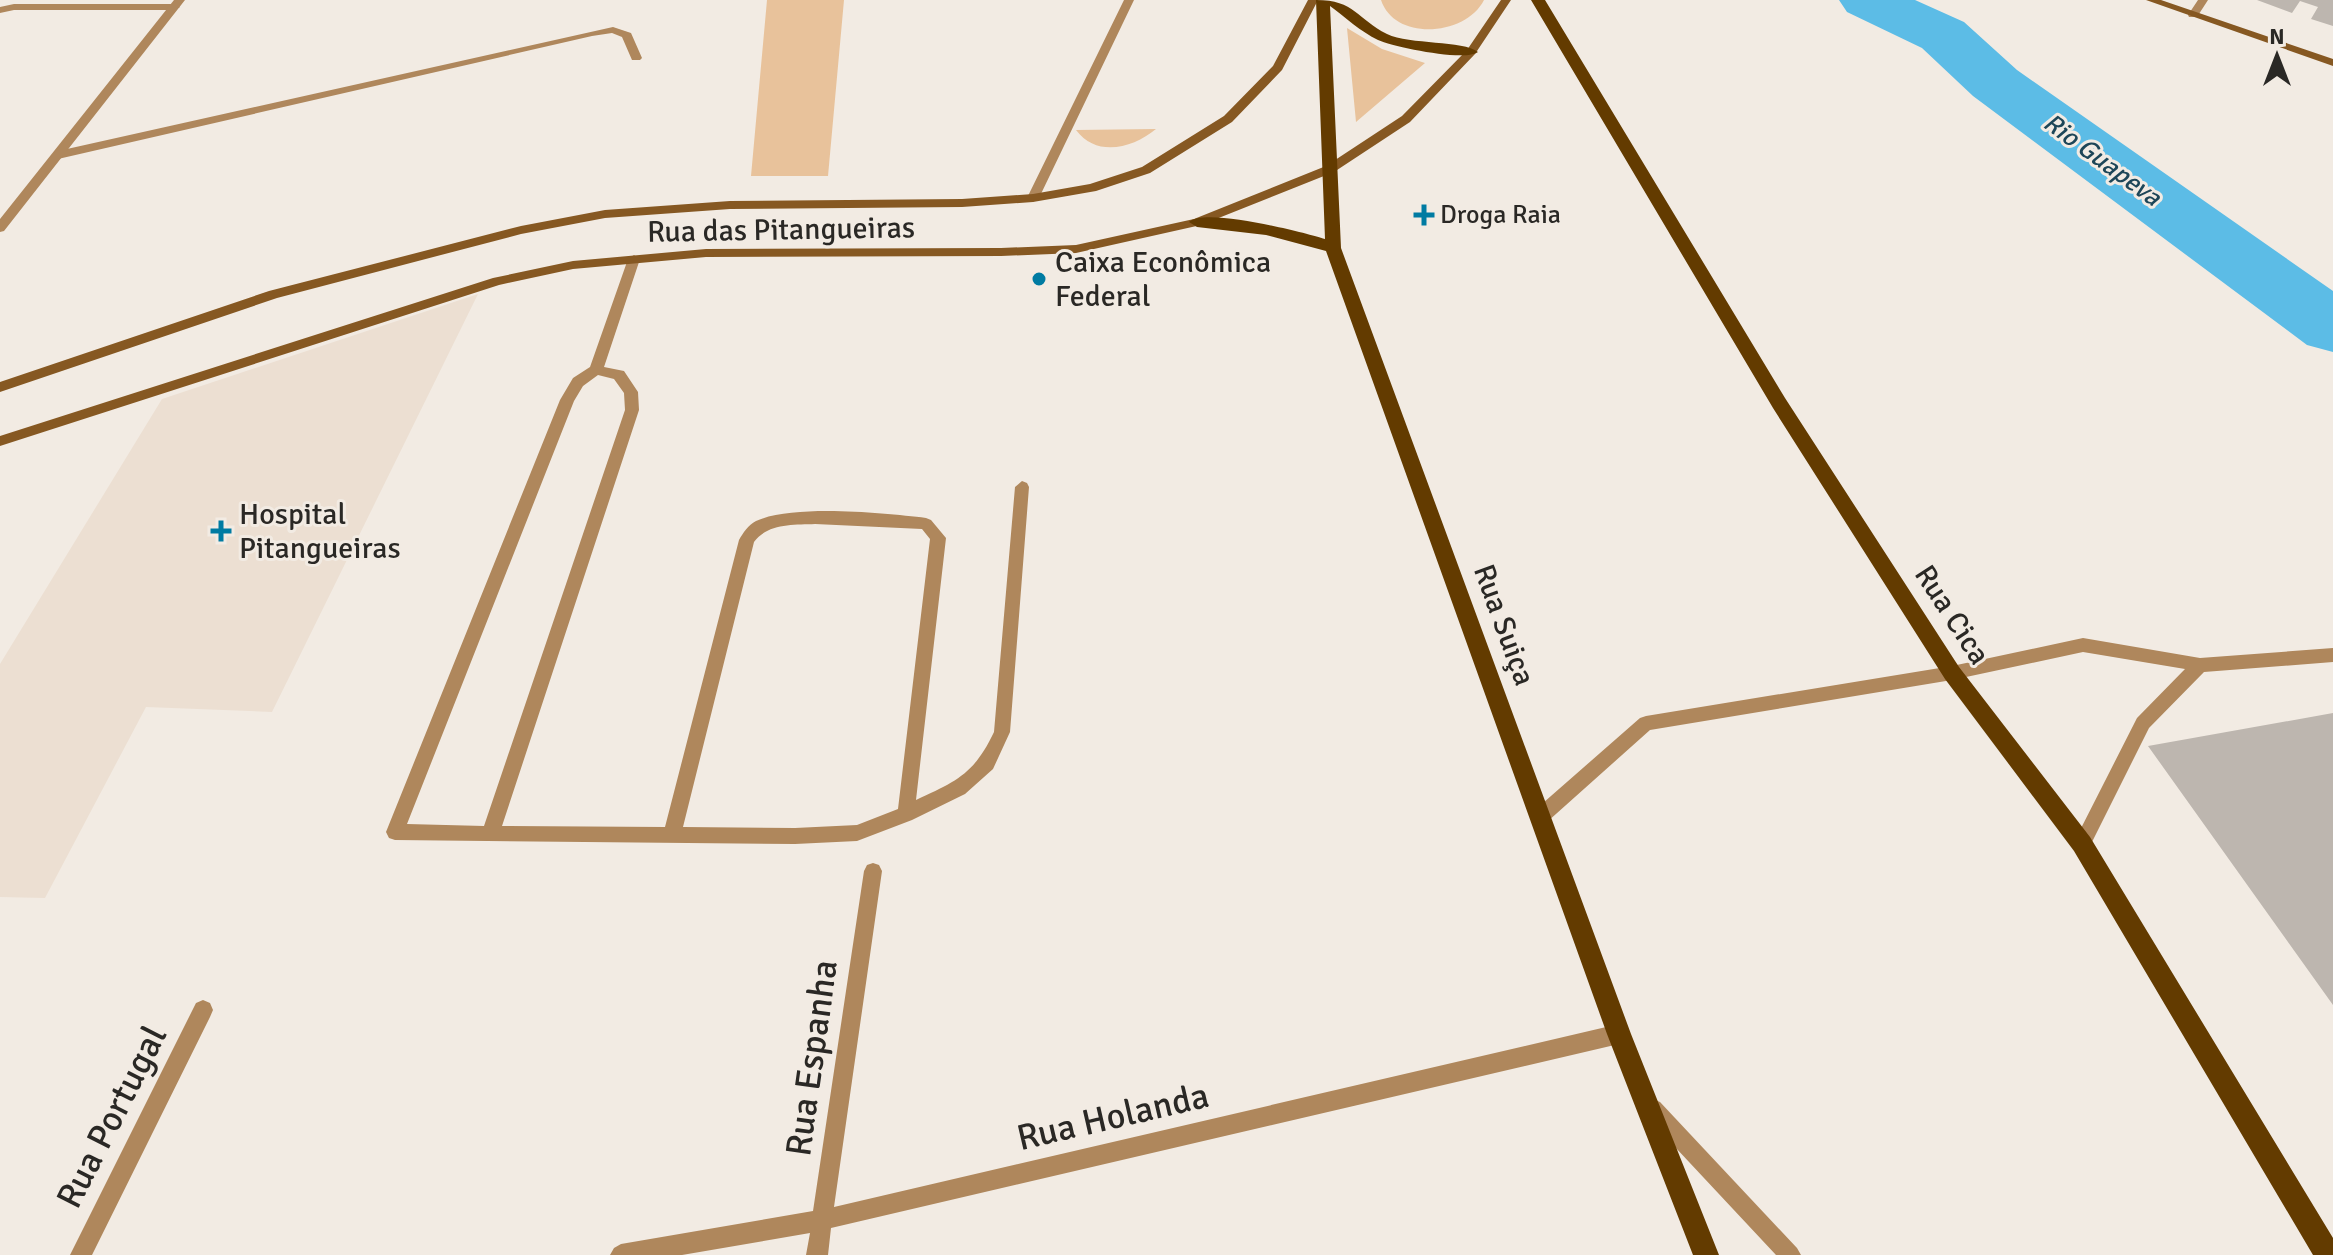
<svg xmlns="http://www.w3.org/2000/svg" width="2333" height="1255" font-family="Signika,sans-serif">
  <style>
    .built { fill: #ecdfd2 }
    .green { fill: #e8c29b }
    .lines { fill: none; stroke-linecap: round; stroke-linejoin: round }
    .river { fill: #5cbce6; fill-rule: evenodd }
    .building { fill: #bdb6af }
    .service { fill: #af875c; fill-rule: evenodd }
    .minor { fill: #af875c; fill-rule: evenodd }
    .tertiary { fill: #af875c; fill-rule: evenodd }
    .secondary { fill: #865822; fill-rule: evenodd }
    .primary { fill: #633b00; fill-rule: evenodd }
    .poi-dot { fill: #007ba2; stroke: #f2ebe3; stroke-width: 3 }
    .labels { text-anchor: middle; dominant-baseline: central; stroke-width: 6; stroke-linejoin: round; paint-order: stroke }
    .far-water-label { font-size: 26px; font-style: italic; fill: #1d4658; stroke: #f2ebe3 }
    .far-poi-label { font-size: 26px; fill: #2a2825; stroke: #f2ebe3; text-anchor: start }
    .street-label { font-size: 30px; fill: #2a2825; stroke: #f2ebe3 }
    .poi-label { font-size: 30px; fill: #2a2825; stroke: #f2ebe3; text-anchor: start }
    .near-street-label { font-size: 36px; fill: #2a2825; stroke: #f2ebe3 }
  </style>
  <rect width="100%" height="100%" fill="#f2ebe3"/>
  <path class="built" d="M478 294 272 712 146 707 45 898 0 897V664L162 399Z"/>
  <path class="green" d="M767 0H844L828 176H751Z
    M1381 0H1484C1466 36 1395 42 1381 0Z
    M1347 28 1382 49 1425 63 1356 122Z
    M1156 129C1133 148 1097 158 1076 130Z"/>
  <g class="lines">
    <path class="river" d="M1839 0H1915L1964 22 2017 70 2333 291V352L2307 345 1973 96 1922 48 1847 12Z"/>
  </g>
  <path class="building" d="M2257 0H2333V26L2311 19 2318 7 2300 1 2292 13Z
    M2333 713V1005L2148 746Z"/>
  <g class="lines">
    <path class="service" d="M14 4H175L180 7 175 10H14L0 13V7Z
      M613 27 631 33 642 58 640 60H632L622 37 612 33 592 36 58 159 52 155 58 151Z
      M634 255 640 259 604 367 624 371 638 392 639 410 502 826 665 827 739 540C743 533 748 525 756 521 794 504 884 513 926 518L931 520 946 538 916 800C957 781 974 774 994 732L1015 487 1022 481 1027 483 1029 487 1010 732 993 769 965 794 912 820 857 841 795 844 395 840 389 838 386 832 560 400 573 378 590 367 628 259ZM598 375 614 379 624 393 625 410 484 826 407 824 574 401 583 386ZM815 524 922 529 930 539 898 809 857 825 795 828 683 827 754 542C768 523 793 525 815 524Z
      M2083 638 2200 658 2333 648V662L2204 672 2149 728 2088 850 2082 852 2076 850 2073 844 2137 718 2185 669 2083 652 1952 680 1650 730 1547 822 1541 824 1535 822 1532 816 1535 810 1640 718 1646 716 1952 666Z
      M1653 1099 1660 1102 1797 1248 1801 1255H1776L1646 1116 1643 1109 1646 1102Z"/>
    <path class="minor" d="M2198 0H2208L2197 17H2189L2188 15Z
      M873 863 879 865 882 871 834 1207 1619 1024 1626 1027 1629 1034 1626 1041 1619 1044 831 1228 828 1255H806L810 1233 682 1255H610L614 1248 621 1244 813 1211 864 871 867 865Z
      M203 1000 210 1003 213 1010 210 1017 92 1255H70L196 1003Z"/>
    <path class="tertiary" d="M174 0H185L4 231 0 232V219Z
      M1124 0H1134L1039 198 1033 202 1029 201 1027 198Z"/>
    <path class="secondary" d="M1308 0H1318L1282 70 1232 122 1150 173 1096 191 1033 202 962 207 730 209 605 218 521 234 277 298 0 392V382L269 291 521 226 605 210 730 201 962 199 1033 194 1090 184 1142 167 1224 116 1273 66Z
      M1501 0H1511L1475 54 1410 122 1334 172 1201 225 1076 253 1001 256 706 257 573 269 499 285 0 446V436L493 278 573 261 706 249 1001 248 1076 245 1194 219 1326 166 1402 116 1467 50Z
      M2146 0H2161L2333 59V66Z"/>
    <path class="primary" d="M1316 0C1355 0 1357 19 1387 34 1410 45 1463 40 1478 52 1465 62 1394 47 1378 40 1361 32 1345 17 1330 6L1341 248 1631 1034 1719 1255H1693L1607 1034 1326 251 1266 235 1197 227 1189 222C1205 207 1302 232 1325 239Z
      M1531 0H1545L1785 398 1959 667 2090 837 2333 1238V1255H2313L2074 851 1945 679 1773 408Z"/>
  </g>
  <g class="poi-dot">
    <path d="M1420 203h8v8h8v8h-8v8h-8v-8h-8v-8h8z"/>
    <circle cx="1039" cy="279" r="8"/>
    <path d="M217 519h8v8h8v8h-8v8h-8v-8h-8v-8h8z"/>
  </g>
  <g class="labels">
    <g class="far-water-label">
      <text transform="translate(2102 160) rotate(36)">Rio Guapeva</text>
    </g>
    <g class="far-poi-label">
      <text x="1440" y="215">Droga Raia</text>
    </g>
    <g class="street-label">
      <text transform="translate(781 230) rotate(-1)">Rua das Pitangueiras</text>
      <text transform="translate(1952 615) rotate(57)">Rua Cica</text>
      <text transform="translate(1504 625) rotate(70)">Rua Suiça</text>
    </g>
    <g class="poi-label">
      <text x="1055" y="262">Caixa Econômica<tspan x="1055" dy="34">Federal</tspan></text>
      <text x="239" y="514">Hospital<tspan x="239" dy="34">Pitangueiras</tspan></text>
    </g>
    <g class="near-street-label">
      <text transform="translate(812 1058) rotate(-82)">Rua Espanha</text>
      <text transform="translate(112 1117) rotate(-63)">Rua Portugal</text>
      <text transform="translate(1113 1117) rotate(-13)">Rua Holanda</text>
    </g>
  </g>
  <g transform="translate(2277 56)" stroke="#f2ebe3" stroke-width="6" paint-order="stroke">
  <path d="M0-6L14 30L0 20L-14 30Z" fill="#2a2825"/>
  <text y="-12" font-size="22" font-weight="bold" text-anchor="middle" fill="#2a2825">N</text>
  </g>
</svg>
